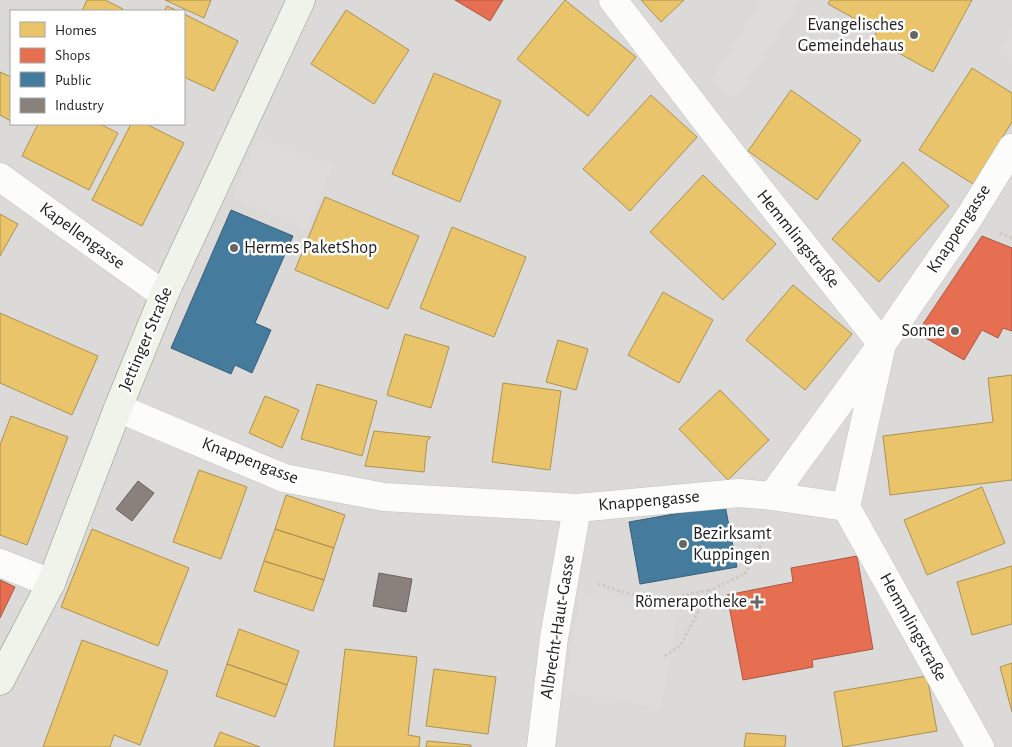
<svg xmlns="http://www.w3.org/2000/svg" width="1012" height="747" font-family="'Alegreya Sans',sans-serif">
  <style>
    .residential { fill: #dbdad8; fill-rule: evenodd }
    .parking { fill: #dddcda }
    .homes { fill: #e9c46a; stroke: #ac9253 }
    .shops { fill: #e76f51; stroke: #ab5742 }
    .public { fill: #457b9d; stroke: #395f77 }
    .industry { fill: #8a817c; stroke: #6a6360 }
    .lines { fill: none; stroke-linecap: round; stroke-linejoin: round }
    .street-casing { stroke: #c3c3c1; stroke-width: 29 }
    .secondary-casing { stroke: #8f957f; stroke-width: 29 }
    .path { stroke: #d1c8c4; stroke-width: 3; stroke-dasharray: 2.5 2.5; stroke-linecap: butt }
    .street { stroke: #fcfcfb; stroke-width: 28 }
    .secondary { stroke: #f0f3ea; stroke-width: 28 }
    .poi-dot { fill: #666664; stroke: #fff; stroke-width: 2 }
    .labels { text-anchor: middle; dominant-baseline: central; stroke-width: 5; stroke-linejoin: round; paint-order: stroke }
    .poi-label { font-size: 18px; fill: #1e1e1e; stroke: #fff; text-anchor: end }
    .street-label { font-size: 18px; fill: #1e1e1e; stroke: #fff }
  </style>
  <rect width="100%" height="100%" fill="#ecebe6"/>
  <path class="residential" d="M0 0H1012V747H0ZM11 11H184V124H11Z"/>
  <path class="parking" d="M762 0H800L736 99 710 82Z
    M1012 30V61L999 54Z
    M257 136 332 166 307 229 232 199Z
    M580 593 678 609 661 708 564 693Z"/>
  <path class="homes" d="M87 0H105L123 9 121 11H82Z
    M165 0H211L204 18Z
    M565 0 636 57 588 116 517 59Z
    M641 0H684L661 22Z
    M830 0H972L933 72 873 39 877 31 828 4Z
    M167 6 178 11H164Z
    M346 10 409 50 374 104 311 64Z
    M184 14 238 41 214 91 184 77Z
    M972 68 1012 93V122L973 184 919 150Z
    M0 72 11 77V121L0 115Z
    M434 73 501 101 460 202 392 174Z
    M791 90 861 140 817 200 748 151Z
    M651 95 697 137 630 211 583 169Z
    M38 124H100L118 133 89 190 22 156Z
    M131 124H146L184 143 142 226 92 200Z
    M903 162 949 206 879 282 832 239Z
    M703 175 776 244 723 300 650 232Z
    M325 197 419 236 388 309 295 270Z
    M0 214 18 224 0 256Z
    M452 227 526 257 494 337 420 308Z
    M793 285 852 334 805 390 746 340Z
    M663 292 713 320 679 383 628 355Z
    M0 313 98 356 72 415 0 383Z
    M405 334 449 347 431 408 387 395Z
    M558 340 588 349 576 390 546 382Z
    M1012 375V480L890 495 883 436 993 422 988 378Z
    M503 383 561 391 550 470 492 462Z
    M317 384 377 401 362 456 301 439Z
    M720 390 769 440 728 480 679 429Z
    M265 396 299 410 282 448 249 433Z
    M11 416 68 437 27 545 0 535V445Z
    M374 431 431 437 427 441 424 472 365 466Z
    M199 470 247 487 221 559 173 542Z
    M982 487 1005 543 927 575 904 520Z
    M286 495 345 515 334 548 275 529Z
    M92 529 189 568 158 646 61 607Z
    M275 529 334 548 324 580 264 561Z
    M264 561 324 580 313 611 254 591Z
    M1012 566V624L972 635 957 582Z
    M239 629 299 651 287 685 227 664Z
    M82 640 168 671 140 745 114 735 110 747H43Z
    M345 649 417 657 408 735 420 737 419 747H334Z
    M1012 663V712L1000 667Z
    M227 664 287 685 275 717 216 696Z
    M434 669 496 677 488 734 426 726Z
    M927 676 937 731 843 747 834 692Z
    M220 732 260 747H214Z
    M746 733 786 736 785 747H744Z
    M427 741 471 745V747H426Z"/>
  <path class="shops" d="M455 0H503L490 21Z
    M982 236 1012 248V331L1003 328 998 338 982 330 964 360 917 333Z
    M857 556 873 649 812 660 813 667 743 680 727 595 793 582 791 568Z
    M0 580 15 587 0 618Z"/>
  <path class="public" d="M231 210 293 236 255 323 271 330 252 373 235 365 231 374 171 348Z
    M725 505 737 567 640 584 629 522Z"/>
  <path class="industry" d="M138 481 154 493 132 521 116 509Z
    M379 573 412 579 406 612 373 606Z"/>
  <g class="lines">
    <defs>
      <path id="street" d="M613 0 726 147 882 344 846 507 980 747
        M0 177 164 295
        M118 408 284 478 384 497 577 508 739 493 772 496 882 344 968 219 1012 148
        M772 496 846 507
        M0 563 51 583
        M541 747 554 638 577 508"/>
      <path id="secondary" d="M0 681 51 583 118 408 164 295 301 0"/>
    </defs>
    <use href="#street" class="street-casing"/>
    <use href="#secondary" class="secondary-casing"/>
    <path class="path" d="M1000 233 1012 238
      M598 584C614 589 630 595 647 597 667 599 690 594 710 590
      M665 656 680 646 710 590 745 574 768 531"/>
    <use href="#street" class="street"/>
    <use href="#secondary" class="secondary"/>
  </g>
  <g class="poi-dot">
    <circle cx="914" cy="35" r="5"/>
    <circle cx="234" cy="248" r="5"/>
    <circle cx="955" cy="331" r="5"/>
    <circle cx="683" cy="544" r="5"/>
    <path d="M754.5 594.5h5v5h5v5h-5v5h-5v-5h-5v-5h5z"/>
  </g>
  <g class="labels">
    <g class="poi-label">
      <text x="904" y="25">Evangelisches<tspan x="904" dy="21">Gemeindehaus</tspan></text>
      <text x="244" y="248" text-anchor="start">Hermes PaketShop</text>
      <text x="945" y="331">Sonne</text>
      <text x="693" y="534" text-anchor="start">Bezirksamt<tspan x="693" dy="21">Kuppingen</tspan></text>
      <text x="747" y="602">Römerapotheke</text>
    </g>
    <g class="street-label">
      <text transform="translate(959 229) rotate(-57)">Knappengasse</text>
      <text transform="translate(82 236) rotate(36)">Kapellengasse</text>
      <text transform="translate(798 239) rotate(51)">Hemmlingstraße</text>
      <text transform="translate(146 339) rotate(-67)">Jettinger Straße</text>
      <text transform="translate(250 461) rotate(21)">Knappengasse</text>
      <text transform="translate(649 501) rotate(-5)">Knappengasse</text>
      <text transform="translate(558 627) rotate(-81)">Albrecht-Haut-Gasse</text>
      <text transform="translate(913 627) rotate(61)">Hemmlingstraße</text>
    </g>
  </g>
  <rect x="10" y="10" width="175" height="115" fill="#ffffff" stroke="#a5a5a5"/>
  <rect x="20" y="22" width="25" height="15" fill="#e9c46a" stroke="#a5a5a5"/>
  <text x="55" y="35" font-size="15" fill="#1e1e1e">Homes</text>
  <rect x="20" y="48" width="25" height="15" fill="#e76f51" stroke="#a5a5a5"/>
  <text x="55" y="60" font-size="15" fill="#1e1e1e">Shops</text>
  <rect x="20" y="72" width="25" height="15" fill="#457b9d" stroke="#a5a5a5"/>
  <text x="55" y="85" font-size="15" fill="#1e1e1e">Public</text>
  <rect x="20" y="98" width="25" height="15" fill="#8a817c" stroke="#a5a5a5"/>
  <text x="55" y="110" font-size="15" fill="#1e1e1e">Industry</text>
</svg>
